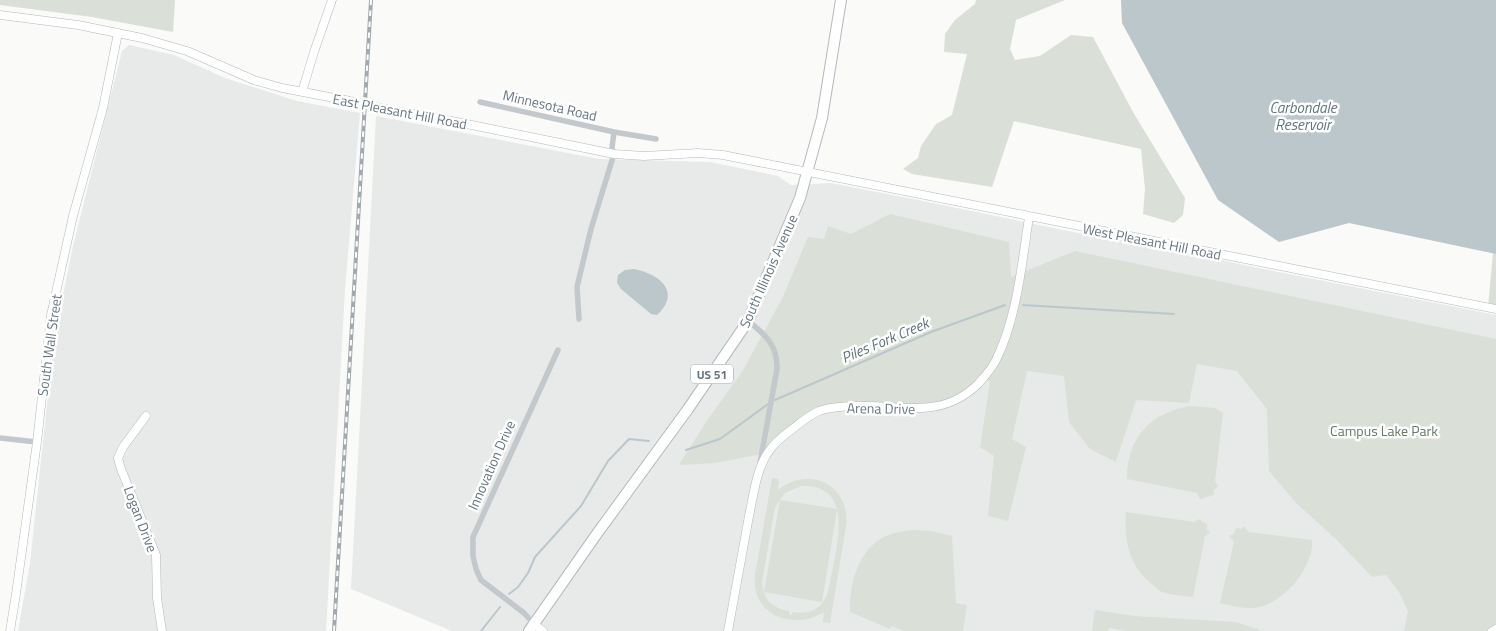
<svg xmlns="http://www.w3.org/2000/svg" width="1496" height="631" font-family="'Titillium Web',sans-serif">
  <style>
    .built { fill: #e8e9e9 }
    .green { fill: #dadfd7; fill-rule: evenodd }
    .water { fill: #bbc7cb }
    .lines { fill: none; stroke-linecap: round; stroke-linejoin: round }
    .stream { stroke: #bbc7cb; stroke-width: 2 }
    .secondary-casing { stroke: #b3babf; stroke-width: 9 }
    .highway-casing { stroke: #b4b9bd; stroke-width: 12 }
    .street { stroke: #c3c8cc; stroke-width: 5.5 }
    .secondary { stroke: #fff; stroke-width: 8 }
    .highway { stroke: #fff; stroke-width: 10 }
    .rail-casing { stroke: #a2aab0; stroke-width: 4 }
    .rail { stroke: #fff; stroke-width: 2; stroke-dasharray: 5.5; stroke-linecap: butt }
    .secondary-bridge-casing { stroke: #b3babf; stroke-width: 9; stroke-linecap: butt }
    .secondary-bridge { stroke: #fff; stroke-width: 8 }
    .labels { text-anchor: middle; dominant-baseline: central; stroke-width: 5; stroke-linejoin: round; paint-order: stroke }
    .shield { fill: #fff; stroke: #939fa8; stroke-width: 1 }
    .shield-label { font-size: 12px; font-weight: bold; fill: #657683 }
    .street-label { font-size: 14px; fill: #657683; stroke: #fff }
    .park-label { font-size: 14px; fill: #687a64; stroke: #fff }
    .water-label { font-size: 15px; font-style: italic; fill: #60757c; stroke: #fff }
  </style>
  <rect width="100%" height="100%" fill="#fafaf8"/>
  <path class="built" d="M129 45 174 55 225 78 297 101 360 113 345 290 326 631H18L30 563 54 339 73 246 122 51Z
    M376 116 599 159 710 162 778 176 791 185 831 183 923 201 1078 233 1147 244 1258 268 1496 315V631H452L351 589Z"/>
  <path class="green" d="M0 0H175L173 32 92 17 0 5Z
    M976 0H1065L1016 20 1010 49 1015 60 1040 56 1071 35 1093 37 1133 112 1185 198 1183 215 1174 223 1143 214 1145 189 1141 149 1014 121 992 187 912 174 903 169 918 158 921 146 936 124 952 115 967 54 944 52 945 34 955 20 975 4Z
    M890 214 1009 242 1011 277 1075 251 1496 339V631H1404L1408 611 1399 592 1386 575 1372 577 1337 540 1296 503 1269 471 1267 409 1237 371 1197 364 1189 403 1136 400 1116 462 1090 449 1069 422 1064 376 1027 371 1012 439 1026 447 1008 521 988 516 994 456 980 447 990 382 984 378 968 394 937 407 875 405 820 411 762 454 714 463 679 465 708 419 742 372 783 297 808 237 824 239 828 226 851 234Z
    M1493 253 1496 254V309L1488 307Z
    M1189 406 1215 408 1223 413 1215 481 1218 486 1214 490V495L1200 499 1197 493 1127 479C1127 438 1149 414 1189 406Z
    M772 478 779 479 778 490C809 465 851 485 846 526L830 623 823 622 824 612C793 631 751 616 755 575ZM801 486C859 483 834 555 829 588 823 609 812 615 792 612V615H789V611C772 608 763 600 762 582L775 507 785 493Z
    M780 500 837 509 822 602 764 592Z
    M1126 512 1194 522 1200 519 1202 522 1207 524V529L1210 533 1205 536 1193 597C1183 596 1172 595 1162 592 1159 591 1156 587 1153 585 1129 567 1124 540 1126 512Z
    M1244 526 1248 532 1312 540C1314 568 1281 607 1252 608 1242 609 1230 605 1220 603L1234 542 1229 536 1234 534 1236 528 1241 529Z
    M915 530 931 531 952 536 956 603 967 605 963 631H904L891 626 890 629 850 612C849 585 858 550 884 537 894 532 905 531 915 530Z
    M1095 610 1134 616 1236 622 1263 631H1128L1109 628 1108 631H1092Z"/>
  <path class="water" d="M1121 0H1496V254L1349 223 1279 242 1218 200 1122 23Z
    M634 269C659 274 682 291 657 315L651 314 621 289 617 283 618 275 625 270Z"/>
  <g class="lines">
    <path class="stream" d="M1023 305 1174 314
      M775 400 931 332 1005 305
      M686 450 720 439 768 404
      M509 594 518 587 528 573 535 557 581 506 608 461 629 439 649 441
      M481 631 500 607"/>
    <defs>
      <path id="secondary" d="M0 15 78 25 142 38 187 51 254 80 282 88 345 100
        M302 92 314 52 332 0
        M385 109 457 122 614 154 644 156 698 153 723 155 1496 309
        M146 416 123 447 118 458 121 469 156 555 157 598 162 631
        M535 625 543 631
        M10 631 16 594 37 442 51 315 73 216 103 108 118 33
        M728 631C735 592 742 554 749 516 754 493 756 470 769 451 774 443 783 436 791 430 800 423 808 416 819 411 829 407 842 407 853 406 899 404 940 421 978 384 984 377 992 369 996 360 1017 318 1022 263 1029 217
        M1492 631 1496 629"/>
      <path id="highway" d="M529 631 596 535 688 409 748 321 800 198 822 118 841 0"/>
    </defs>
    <use href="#secondary" class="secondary-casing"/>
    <use href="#highway" class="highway-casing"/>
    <path class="street" d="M480 102 614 132 656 139
      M579 319 577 287 591 229 614 154 612 148 614 132
      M748 321C765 334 778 346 777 369L760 463
      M0 438 37 442
      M535 625 524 613 481 580 476 569 473 556V537L558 350"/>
    <use href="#secondary" class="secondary"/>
    <use href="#highway" class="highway"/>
    <defs>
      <path id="rail" d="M334 631 371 0"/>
    </defs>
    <use href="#rail" class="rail-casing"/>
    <use href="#rail" class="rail"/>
    <defs>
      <path id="secondary-bridge" d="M345 100 385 109"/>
    </defs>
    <use href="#secondary-bridge" class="secondary-bridge-casing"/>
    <use href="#secondary-bridge" class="secondary-bridge"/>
  </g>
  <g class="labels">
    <rect class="shield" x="691" y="364.5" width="42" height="19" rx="4"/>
    <g class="shield-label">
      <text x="712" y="374">US 51</text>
    </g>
    <g class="street-label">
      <text transform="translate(550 105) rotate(13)">Minnesota Road</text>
      <text transform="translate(400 111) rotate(11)">East Pleasant Hill Road</text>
      <text transform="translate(1152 241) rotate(11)">West Pleasant Hill Road</text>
      <text transform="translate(768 271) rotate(-66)">South Illinois Avenue</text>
      <text transform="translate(49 345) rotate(-82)">South Wall Street</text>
      <text transform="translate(881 408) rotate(1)">Arena Drive</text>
      <text transform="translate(491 465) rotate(-66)">Innovation Drive</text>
      <text transform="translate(141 519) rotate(69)">Logan Drive</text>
    </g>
    <g class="park-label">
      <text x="1384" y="430">Campus Lake Park</text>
    </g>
    <g class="water-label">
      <text x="1303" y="107">Carbondale<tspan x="1303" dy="17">Reservoir</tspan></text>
      <text transform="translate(885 340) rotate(-23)">Piles Fork Creek</text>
    </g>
  </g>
</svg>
